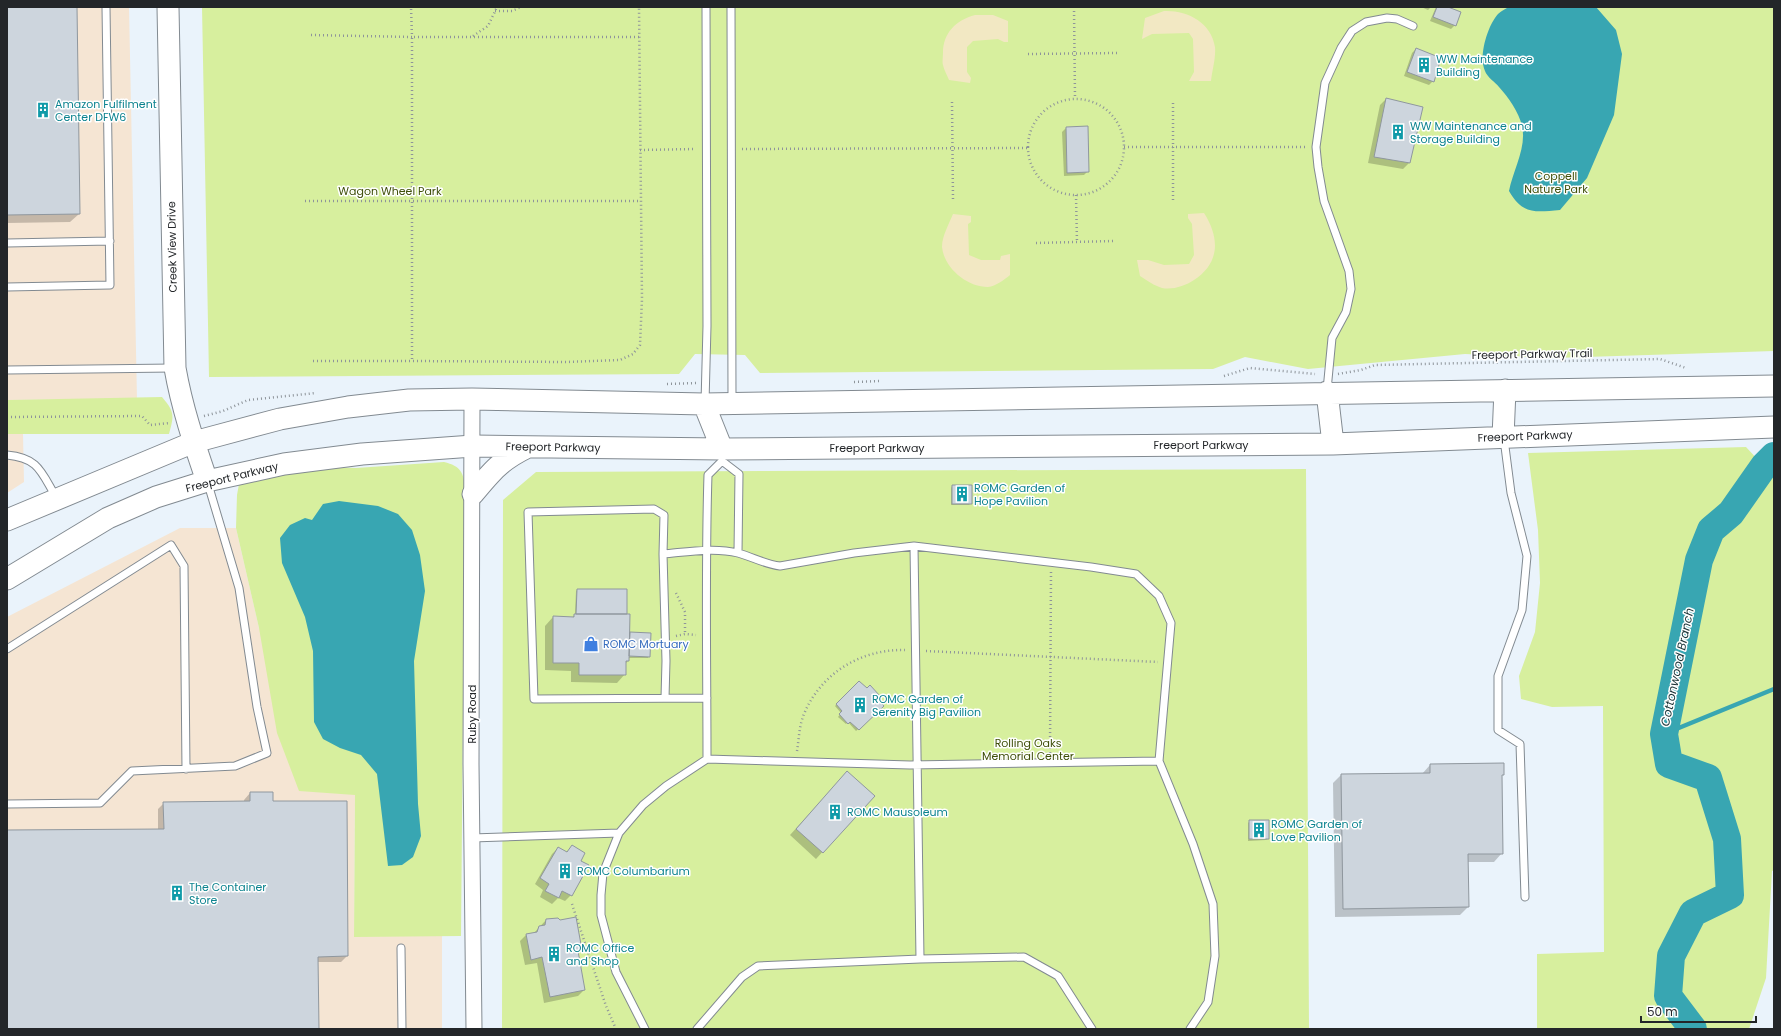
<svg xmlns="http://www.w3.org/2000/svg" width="1781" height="1036" font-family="Poppins,sans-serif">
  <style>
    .industrial { fill: #f5e5d3 }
    .green { fill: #d7ef9e }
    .sand { fill: #f2e8c3 }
    .water { fill: #38a6b2 }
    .shadow { fill: #0003 }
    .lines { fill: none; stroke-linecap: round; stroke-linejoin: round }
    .stream { stroke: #38a6b2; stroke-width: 4.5 }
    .river { stroke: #38a6b2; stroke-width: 28 }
    .building { fill: #cdd5dd; stroke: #8f979e }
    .lane-casing { stroke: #828a91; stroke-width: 9 }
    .street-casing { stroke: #828a91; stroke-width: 17 }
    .secondary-casing { stroke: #828a91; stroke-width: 23 }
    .path { stroke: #8e949a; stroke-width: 2.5; stroke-dasharray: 1 3; stroke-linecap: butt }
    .lane { stroke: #fff; stroke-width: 7 }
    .street { stroke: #fff; stroke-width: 15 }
    .secondary { stroke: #fff; stroke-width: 21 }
    .labels { text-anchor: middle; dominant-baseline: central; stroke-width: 3; stroke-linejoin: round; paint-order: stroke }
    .culture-label { font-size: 11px; fill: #0d838f; stroke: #fff; text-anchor: start }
    .park-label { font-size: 11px; fill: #40500a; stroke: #fff }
    .street-label { font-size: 11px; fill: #232629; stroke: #fff }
    .shop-label { font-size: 11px; fill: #366cbe; stroke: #fff; text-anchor: start }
    .water-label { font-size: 12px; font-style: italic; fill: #1b3437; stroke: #fff }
  </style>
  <rect width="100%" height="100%" fill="#eaf3fb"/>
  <path class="industrial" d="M7 7H129L137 399 7 400Z
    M7 434H23L24 482 7 493Z
    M180 528H236L259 628 355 795 354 936H442V1029H7V617Z"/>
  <path class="green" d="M202 7H1774V351L1554 358 1465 354 1308 369 1245 357 1213 369 760 373 745 355 695 354 679 374 209 377Z
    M162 397C175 412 174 416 169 434H7V400Z
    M1746 447 1774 477V870L1772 871 1766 978 1749 1029H1537V954L1604 952 1603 706 1552 707 1521 699 1519 676 1535 632 1540 583 1538 530 1528 453Z
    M444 462C461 466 464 473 465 489L461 936 354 937 355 795 299 791 277 733 259 628 236 528 237 495 239 484 263 477 327 467 356 468Z
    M1306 469 1309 1029H502L503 500 536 472Z"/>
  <path class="sand" d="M1164 11C1187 10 1211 22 1215 47 1216 58 1212 71 1211 81H1189L1194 72 1193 39 1189 33 1152 34 1142 39 1145 18Z
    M975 15H993L1008 21V42H1004L998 39 973 41 967 47V72L971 78 970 83 949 80C947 75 944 70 943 65 942 62 943 57 943 53 943 33 956 20 975 15Z
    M1204 213C1220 238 1220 263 1194 280 1185 286 1173 290 1162 288 1155 286 1146 280 1140 276L1137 260H1148L1164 265 1189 264 1194 255 1192 224 1188 218V214Z
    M953 214 971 216V222L968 224 969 255 981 260H1000L1001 256 1010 254V275C1004 280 996 286 988 287 967 287 944 268 942 247 942 236 949 224 953 214Z"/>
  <path class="water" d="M1509 7H1596L1616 30 1622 54 1614 115 1587 178 1560 210C1535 212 1523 215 1509 191 1513 170 1527 147 1522 126 1519 112 1508 97 1499 87 1495 82 1487 77 1485 71 1478 56 1488 25 1498 14 1501 11 1505 9 1509 7Z
    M339 501 378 506 398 514 412 530 420 555 425 591 414 661 418 804 421 836 413 857 402 865 388 866 377 774 361 755 340 748 323 739 314 722 313 651 305 617 282 563 280 538 290 525 305 518 312 520 323 504Z"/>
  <path class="shadow" d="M7 7H76L79 214 70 222 7 223Z
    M1421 7H1431L1428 10Z
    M1436 7H1445L1455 25 1451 29 1430 21Z
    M1416 49 1433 81 1429 85 1404 76 1412 53Z
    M1386 99 1409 163 1403 169 1368 163 1380 105Z
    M1066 128 1088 171 1084 175 1064 176 1062 132Z
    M952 486 971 503 969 505H951V488Z
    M577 590 626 615 629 633 650 634 649 656 648 658H628V661L625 664V674L617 683 571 682V671L545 670V626L553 617 572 618 575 614 576 591Z
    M859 682 883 706 856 731 848 722 846 724 838 717 841 713 835 706Z
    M1430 765 1503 774 1501 777 1502 853 1494 862H1468V907L1460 915 1335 917 1333 783 1341 775 1422 774Z
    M841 779 873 796 816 859 790 835Z
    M250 793 272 802 347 956 341 962H317L318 1029H7V831L158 830V809L164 803 244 802V800Z
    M1250 821 1268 839 1266 840 1248 841V823Z
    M572 847 571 895 565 901 558 898 552 904 540 897 543 890 535 884 552 854 558 848 566 852Z
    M546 920 581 949 577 953 584 990 578 996 544 1003 537 963 525 965 520 941 526 935 533 934Z"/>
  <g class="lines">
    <path class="stream" d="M1664 734 1774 689"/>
    <path class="river" d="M1693 1029 1668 996 1671 956 1693 913 1730 895 1727 839 1708 778 1669 764 1664 734 1699 560 1711 530 1731 513 1764 466 1774 456"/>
  </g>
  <path class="building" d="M7 7H77L80 214 7 215Z
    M1437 7H1448L1461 12 1456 26 1433 17Z
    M1416 48 1441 58 1434 82 1407 72Z
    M1386 98 1423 107 1410 163 1374 157Z
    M1088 126 1089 172 1067 173 1066 127Z
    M952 485H972V504H952Z
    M577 589H627V614H576Z
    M574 614H630L629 661H626V675H579V663H553V616L574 617Z
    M630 632 651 633 650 657 629 656Z
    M859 681 867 688 870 685 880 696 877 698 884 706 859 730 850 722 848 724 839 714 842 711 836 704Z
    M1504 763V775H1502L1503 854H1468L1469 907 1343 909 1341 774 1430 773V764Z
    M847 771 875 796 823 853 796 829Z
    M250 792H273V801H347L348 956 318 957 319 1029H7V830L164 829 163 802 250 801Z
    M1249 820H1269V839H1249Z
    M572 845 585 853 581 861 589 865 572 896 562 891 559 898 545 891 549 884 540 878 558 847 567 852Z
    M576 917 582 950 578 951 585 990 550 997 542 957 531 960 526 934 537 932 539 926 545 925 546 919 558 918 560 920Z"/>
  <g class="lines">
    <defs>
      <path id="lane" d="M731 7 732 401
        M7 243 110 241
        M7 287 110 285 106 7
        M7 370 173 368
        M1327 390 1332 338 1346 312 1351 289 1349 271 1324 201 1318 167 1316 147 1325 83 1341 48 1352 31 1366 22 1387 18 1397 19 1413 26
        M705 403 707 326 706 7
        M1504 439 1511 493 1527 556 1522 610 1498 676V730L1520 744 1525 897
        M7 455C39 458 41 472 56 497
        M722 461 739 474 738 553
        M914 546 920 959
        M663 554 666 661 665 698
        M7 649 171 545 184 566 186 769
        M707 698 534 699 528 512 654 509 664 515 663 554C687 552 714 547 738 553 753 557 764 564 780 566L854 553 914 546 1091 567 1136 574 1159 596 1171 623 1159 761 910 765 707 759C707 664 705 569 708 475L722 461V451
        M1159 761 1193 844 1213 904 1215 956 1208 1002 1190 1029
        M7 804 100 803 132 771 235 766 267 753 257 707 239 588 208 484
        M619 833 603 873 601 895V915L616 972 645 1029
        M472 838 619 833 643 805 666 786 707 759
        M401 948 402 1029
        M697 1029 742 977 758 966 920 959 1024 957 1058 976 1092 1029"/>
      <path id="street" d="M472 399 471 764 474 1029"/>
      <path id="secondary" d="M168 7 175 368C182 408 194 443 207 481
        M1327 392 1333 444
        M704 404 722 449
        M1503 437 1505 390
        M473 494C492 471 501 460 528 447
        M7 520 194 442 280 419 348 407 409 400 472 399 704 404 1774 386
        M7 579 108 518 156 497 207 481 284 464 362 454 473 446 722 449 1333 444 1774 427"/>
    </defs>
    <use href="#lane" class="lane-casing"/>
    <use href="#street" class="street-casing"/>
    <use href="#secondary" class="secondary-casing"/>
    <path class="path" d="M1074 7 1075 98
      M495 11H512L521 7
      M311 35 412 37 411 7
      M473 36 488 26 497 7
      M639 37H412V361L566 362 620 360 633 354 640 345 642 299 639 7
      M1028 54 1118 53
      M1028 147a48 48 0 1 1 96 0a48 48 0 1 1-96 0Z
      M952 102 953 200
      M1173 103V200
      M1124 147H1305
      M742 149 1027 148
      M640 150 695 149
      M1076 195 1077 243
      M305 201H641
      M1036 243 1113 241
      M313 361H412
      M1338 374 1361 370 1375 365 1660 359 1686 368
      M1224 376 1250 368 1315 374
      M854 382 881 381
      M667 384 696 383
      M204 416 223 411 248 400 316 393
      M7 417 142 416 150 425 170 423
      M676 593 685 612V634
      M676 636 685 634 696 635
      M926 651 1158 662
      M797 751C799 739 799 726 804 714 821 673 861 649 905 650
      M1050 753 1051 572
      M572 904 606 1006 616 1029"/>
    <use href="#lane" class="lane"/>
    <use href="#street" class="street"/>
    <use href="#secondary" class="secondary"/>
  </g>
  <defs>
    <symbol id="building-bare" viewBox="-9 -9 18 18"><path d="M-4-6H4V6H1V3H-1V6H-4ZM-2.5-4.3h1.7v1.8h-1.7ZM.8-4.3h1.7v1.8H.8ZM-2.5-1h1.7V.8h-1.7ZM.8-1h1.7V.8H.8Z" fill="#0f9aa8" stroke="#fff" stroke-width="2.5" paint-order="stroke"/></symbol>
    <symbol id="shop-bare" viewBox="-9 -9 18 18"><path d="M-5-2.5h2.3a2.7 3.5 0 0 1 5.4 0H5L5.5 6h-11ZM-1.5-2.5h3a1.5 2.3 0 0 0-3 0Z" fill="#3f7fe0" stroke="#fff" stroke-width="2.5" paint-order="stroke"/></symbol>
  </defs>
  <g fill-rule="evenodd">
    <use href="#building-bare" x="1413" y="54" width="22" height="22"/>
    <use href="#building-bare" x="32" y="99" width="22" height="22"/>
    <use href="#building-bare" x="1387" y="121" width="22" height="22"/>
    <use href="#building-bare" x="951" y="483" width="22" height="22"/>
    <use href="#shop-bare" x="580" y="633" width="22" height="22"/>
    <use href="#building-bare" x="849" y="694" width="22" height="22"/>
    <use href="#building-bare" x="824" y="801" width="22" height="22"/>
    <use href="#building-bare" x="1248" y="819" width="22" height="22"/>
    <use href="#building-bare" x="554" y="860" width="22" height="22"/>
    <use href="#building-bare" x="166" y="882" width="22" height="22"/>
    <use href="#building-bare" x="543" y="943" width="22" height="22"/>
  </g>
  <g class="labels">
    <g class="culture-label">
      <text x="1436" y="59">WW Maintenance<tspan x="1436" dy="13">Building</tspan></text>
      <text x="55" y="104">Amazon Fulfilment<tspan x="55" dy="13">Center DFW6</tspan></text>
      <text x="1410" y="126">WW Maintenance and<tspan x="1410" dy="13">Storage Building</tspan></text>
      <text x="974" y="488">ROMC Garden of<tspan x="974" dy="13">Hope Pavilion</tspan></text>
      <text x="872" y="699">ROMC Garden of<tspan x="872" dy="13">Serenity Big Pavilion</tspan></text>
      <text x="847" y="812">ROMC Mausoleum</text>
      <text x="1271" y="824">ROMC Garden of<tspan x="1271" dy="13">Love Pavilion</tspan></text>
      <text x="577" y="871">ROMC Columbarium</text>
      <text x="189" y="887">The Container<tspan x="189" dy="13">Store</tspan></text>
      <text x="566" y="948">ROMC Office<tspan x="566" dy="13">and Shop</tspan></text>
    </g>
    <g class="park-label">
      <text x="1556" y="176">Coppell<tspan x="1556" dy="13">Nature Park</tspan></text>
      <text x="390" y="191">Wagon Wheel Park</text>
      <text x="1028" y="743">Rolling Oaks<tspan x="1028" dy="13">Memorial Center</tspan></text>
    </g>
    <g class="street-label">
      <text transform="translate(172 247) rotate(-91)">Creek View Drive</text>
      <text transform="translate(1532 354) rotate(-1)">Freeport Parkway Trail</text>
      <text transform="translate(1525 436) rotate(-2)">Freeport Parkway</text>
      <text x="1201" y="445">Freeport Parkway</text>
      <text transform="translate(553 447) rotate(1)">Freeport Parkway</text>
      <text x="877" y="448">Freeport Parkway</text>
      <text transform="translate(232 477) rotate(-14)">Freeport Parkway</text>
      <text transform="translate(472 714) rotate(-90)">Ruby Road</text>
    </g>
    <g class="shop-label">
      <text x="603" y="644">ROMC Mortuary</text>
    </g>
    <g class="water-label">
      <text transform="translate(1677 667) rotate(-78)">Cottonwood Branch</text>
    </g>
  </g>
  <rect width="1781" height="1036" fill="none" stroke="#232629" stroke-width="16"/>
  <path d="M1641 1016v6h115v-6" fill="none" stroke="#232629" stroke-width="2"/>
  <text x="1647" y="1016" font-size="12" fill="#232629" stroke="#ffffff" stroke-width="3" paint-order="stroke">50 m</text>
</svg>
